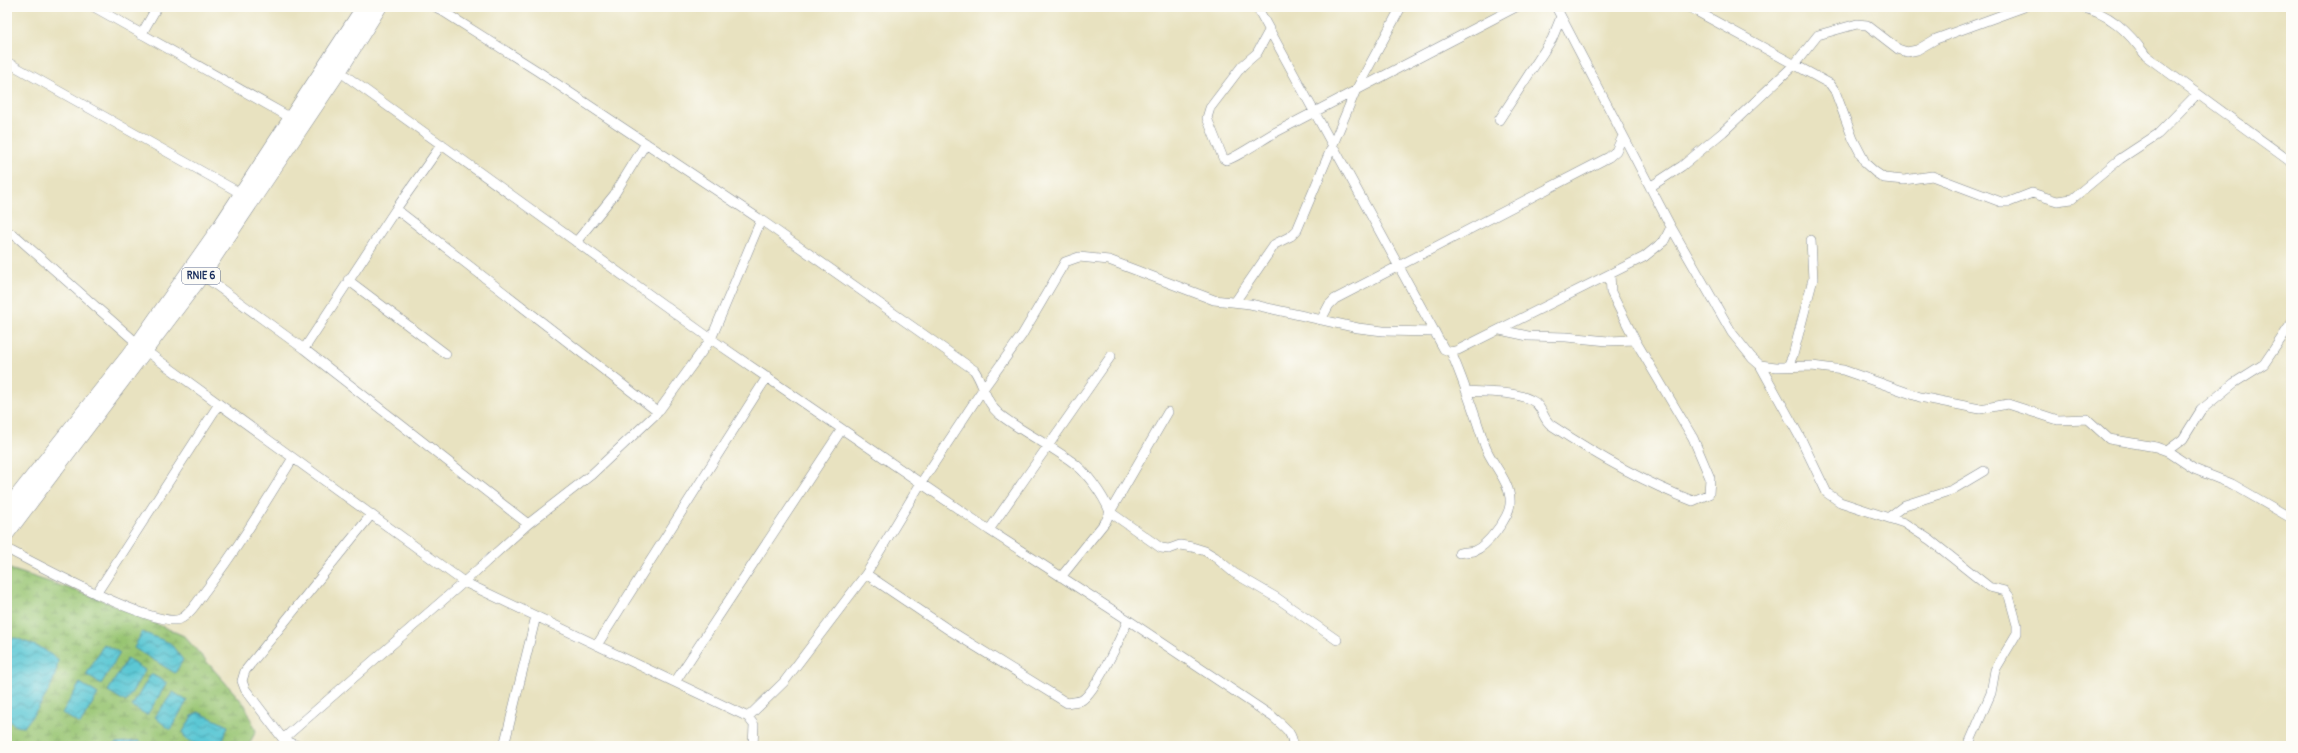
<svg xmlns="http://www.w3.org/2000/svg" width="2298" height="753" font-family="Pangolin,sans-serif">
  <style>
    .wetland { fill: url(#wetland-marsh); stroke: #5a7a68 }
    .water { fill: url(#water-waves); stroke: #3b7b99 }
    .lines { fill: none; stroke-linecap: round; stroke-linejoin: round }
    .minor-casing { stroke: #82888f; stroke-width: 10 }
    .primary-casing { stroke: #82888f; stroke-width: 16 }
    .minor { stroke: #fff; stroke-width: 9 }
    .primary { stroke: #fff; stroke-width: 15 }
    .labels { text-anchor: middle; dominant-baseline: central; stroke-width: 3; stroke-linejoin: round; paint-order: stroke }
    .shield { fill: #fdfcf7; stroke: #5f6c8c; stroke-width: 1 }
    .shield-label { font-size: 10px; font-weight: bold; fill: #1b2f5e }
  </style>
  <defs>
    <pattern id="wetland-marsh" width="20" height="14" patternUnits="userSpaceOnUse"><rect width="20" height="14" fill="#98c572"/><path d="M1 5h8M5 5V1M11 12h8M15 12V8" fill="none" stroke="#7ba061"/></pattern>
    <pattern id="water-waves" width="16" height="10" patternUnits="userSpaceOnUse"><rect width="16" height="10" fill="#5bc7d4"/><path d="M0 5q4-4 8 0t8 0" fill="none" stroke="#4aa2af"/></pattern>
  </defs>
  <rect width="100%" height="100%" fill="#fdfcf7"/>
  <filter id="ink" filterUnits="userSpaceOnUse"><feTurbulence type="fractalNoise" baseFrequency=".025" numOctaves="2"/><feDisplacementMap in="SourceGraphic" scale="8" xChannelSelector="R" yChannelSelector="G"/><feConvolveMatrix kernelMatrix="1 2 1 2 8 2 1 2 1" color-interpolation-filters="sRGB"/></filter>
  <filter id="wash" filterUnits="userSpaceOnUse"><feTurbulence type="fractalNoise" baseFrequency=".012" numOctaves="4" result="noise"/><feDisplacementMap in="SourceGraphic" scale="16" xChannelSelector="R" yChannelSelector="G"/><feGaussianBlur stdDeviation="0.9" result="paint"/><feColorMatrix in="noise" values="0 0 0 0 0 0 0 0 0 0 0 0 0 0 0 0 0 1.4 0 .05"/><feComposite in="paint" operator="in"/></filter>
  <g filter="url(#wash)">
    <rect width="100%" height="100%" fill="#e8e2c0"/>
    <path class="wetland" d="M7 568 95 597 184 636 245 705 256 731 248 746H15L7 741Z"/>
    <path class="water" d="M142 632 170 643 183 660 175 673 134 648Z
      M16 638 43 649 58 660C56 685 39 707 24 727L16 726 7 718V639Z
      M104 644 120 653 101 684 86 675Z
      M127 659 145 670 126 702 108 691Z
      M151 674 167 683 147 715 132 706Z
      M80 683 98 694 80 724 62 713Z
      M173 692 187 701 170 730 155 717Z
      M198 712 228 726 221 746H199L185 738 183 732 192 716Z
      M138 741 150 746H113L115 743Z"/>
  </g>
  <g filter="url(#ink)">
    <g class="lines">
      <defs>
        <path id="minor" d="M94 7 291 118
          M436 7 539 72 761 220 974 370C984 384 985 402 999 414 1022 432 1048 444 1071 461 1086 471 1103 495 1110 512L1106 521 1061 577
          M1257 7 1444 349 1451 352 1458 350 1644 257 1664 241 1671 227
          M1556 7 1671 227 1732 333 1752 358 1760 365 1776 367 1812 366 1843 370 1920 397 1980 409 2008 404 2058 420 2087 419 2109 439 2156 447 2167 451 2194 469 2232 484 2291 518
          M1689 7 1830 84 1835 91 1853 139 1866 164 1875 172 1884 178 1904 180 1932 176 2001 202H2009L2032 193 2057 201 2072 199 2120 159 2158 134 2197 94
          M2079 7C2109 12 2129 32 2146 56L2291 162
          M1269 31 1257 53 1242 66 1210 108 1207 118 1223 158 1226 160C1233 160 1266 137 1276 132 1356 91 1436 49 1516 7
          M141 35 157 7
          M7 62 242 194
          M339 71 711 339 989 530 1128 620 1273 717C1283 726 1293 732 1293 746
          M1499 120 1552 39 1561 17
          M1650 187 1682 166 1723 132 1794 65 1818 35 1857 24 1867 25 1898 49 1907 52 1917 50 1936 39 2024 7
          M396 209 658 412
          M7 231 17 237 146 351 464 582 748 717 754 725 753 746
          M576 242 614 195 646 143
          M202 275 304 349 528 524
          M348 280 446 354
          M1235 302 1275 244 1291 236 1297 230 1355 92 1401 7
          M1321 320 1329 305 1335 299 1609 157 1616 151 1623 136
          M1500 330 1528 336 1566 337 1608 341 1635 340
          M304 349 396 209 442 144
          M1451 352C1465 384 1474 413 1485 446 1492 465 1512 483 1510 504 1509 518 1487 546 1474 551 1469 552 1463 552 1459 553
          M1760 365 1802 441 1827 493 1840 502 1904 523 1930 540 1989 587 2005 591 2009 596 2017 625V633L1995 670 1991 693 1968 746
          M1788 366 1793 355 1813 279 1811 240
          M1468 391C1488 393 1513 391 1531 400 1543 405 1542 419 1551 425 1596 455 1643 482 1693 501L1709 494 1710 478 1693 438 1635 340 1611 292 1610 274
          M1168 412 1110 512 1161 548 1169 549 1180 545 1192 547 1205 551 1215 557 1234 573 1277 598 1337 640
          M2167 451 2183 439 2201 410 2234 383 2264 364 2291 324
          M1889 517 1905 505 1952 490 1984 471
          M989 530 1111 356
          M7 549C34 563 156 629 180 619 190 615 199 599 206 590 238 548 265 503 293 458
          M866 574 949 630 1067 703C1071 702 1078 702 1082 700 1096 691 1121 637 1128 620
          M96 594 219 404
          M597 645 767 377
          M675 682 842 429
          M748 717 784 682 866 574 921 483 983 389 1022 335 1065 262 1079 257 1109 260 1214 300 1250 304 1358 328 1383 331 1435 332
          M283 739 464 582 528 524 591 475 658 412 711 339 761 220
          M298 746 283 739 245 689 242 681 245 671 371 515
          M504 746 536 616"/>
        <path id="primary" d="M7 509 138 344 220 227 364 7
          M7 533 202 275 339 71 379 7"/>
      </defs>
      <use href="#minor" class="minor-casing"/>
      <use href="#primary" class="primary-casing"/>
      <use href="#minor" class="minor"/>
      <use href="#primary" class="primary"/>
    </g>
  </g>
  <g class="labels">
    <rect class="shield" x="182" y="268" width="38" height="16" rx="3"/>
    <g class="shield-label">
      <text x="201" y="276">RNIE 6</text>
    </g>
  </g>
  <rect width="2298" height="753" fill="none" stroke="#fdfcf7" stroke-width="24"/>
</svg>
